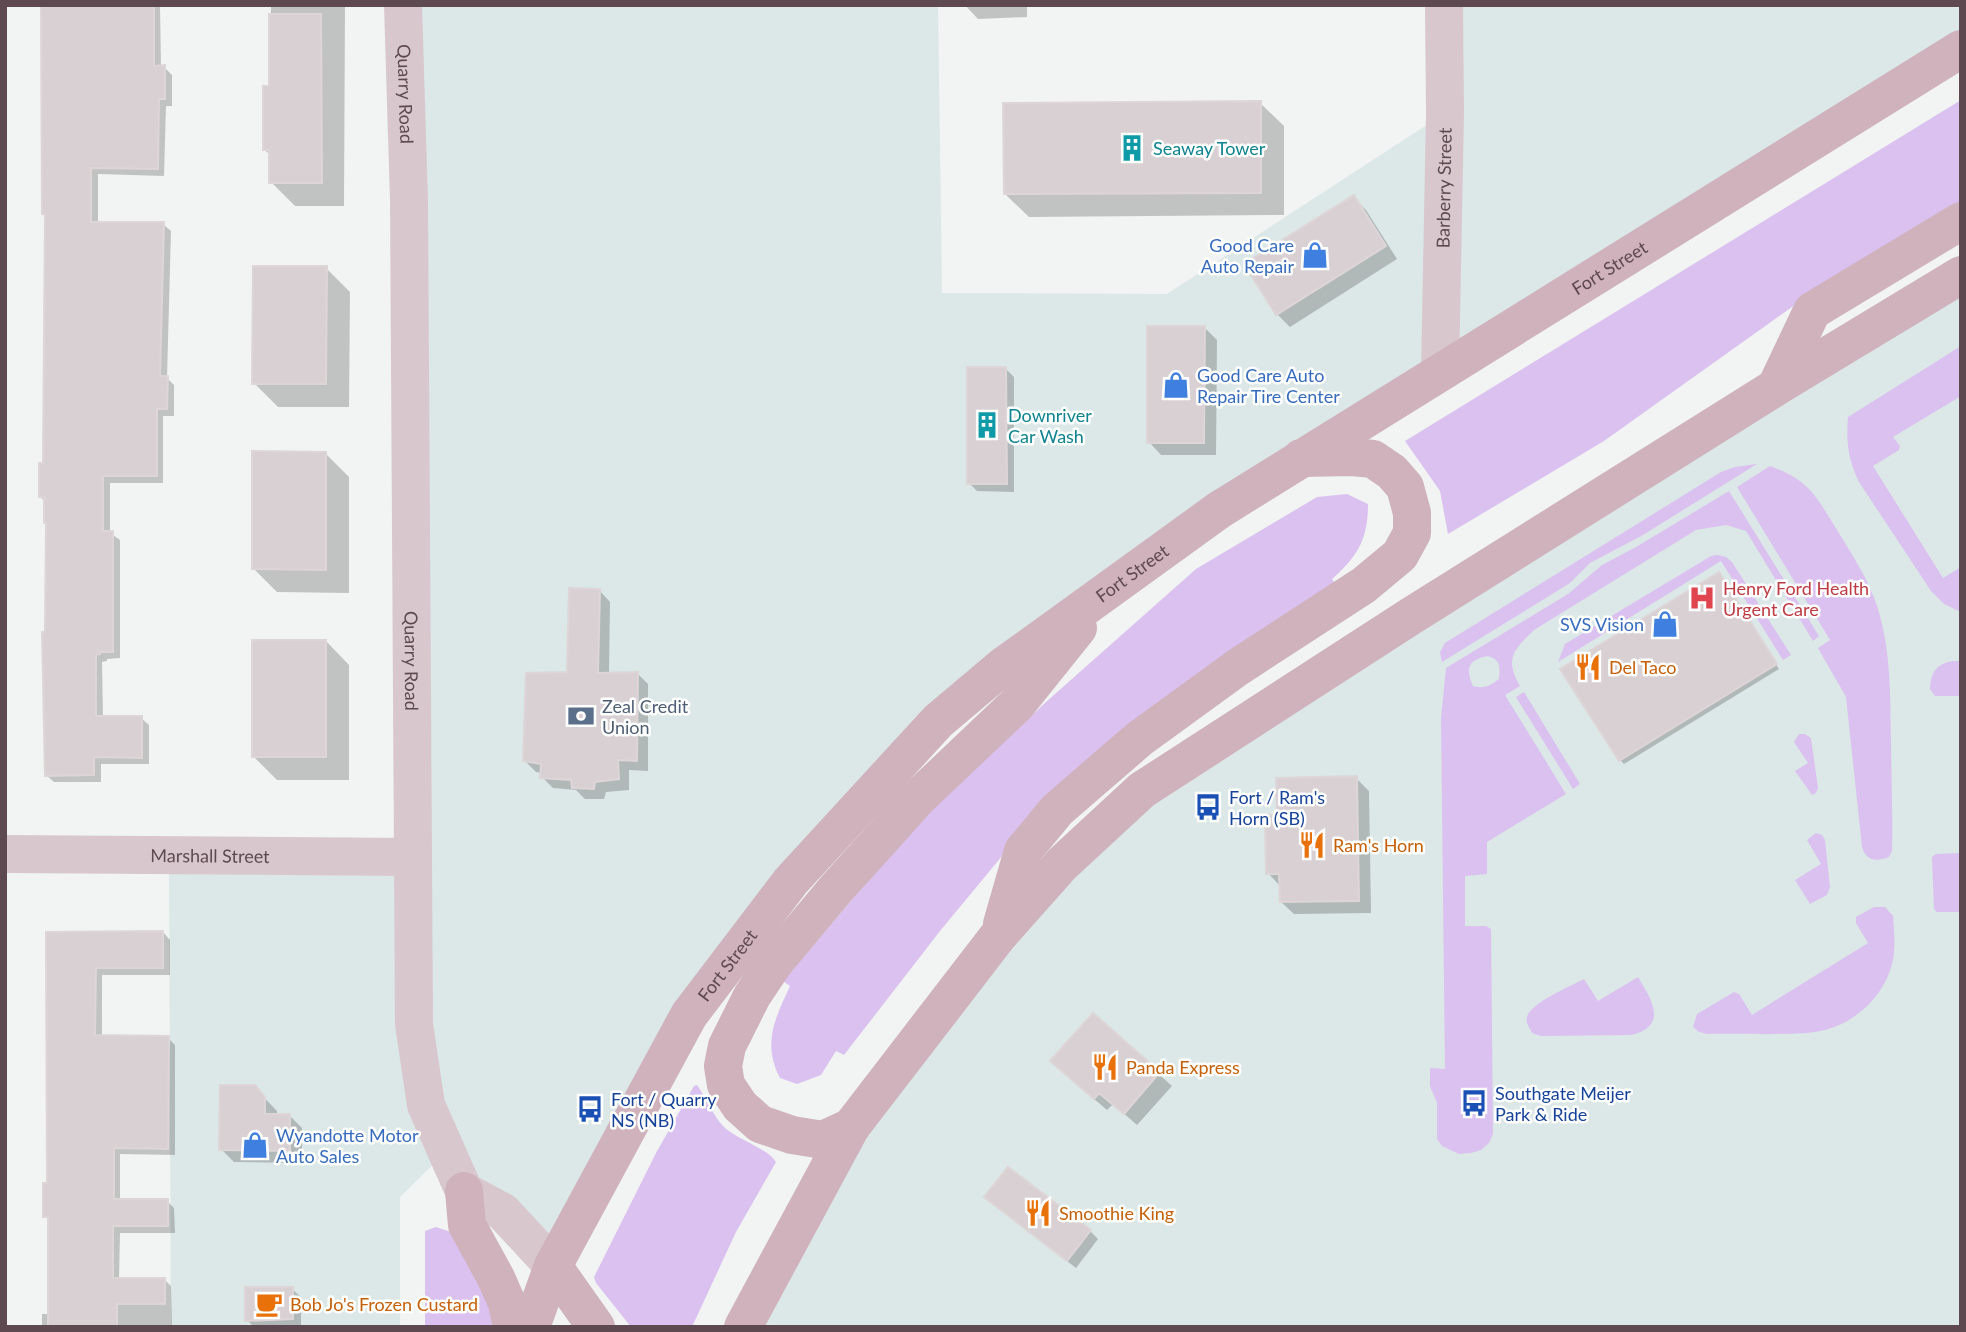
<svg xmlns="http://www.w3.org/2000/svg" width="1966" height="1332" font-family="Lato,sans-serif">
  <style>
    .commercial { fill: #dce7e7 }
    .green { fill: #dbc1f0; fill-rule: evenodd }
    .shadow { fill: #0003 }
    .building { fill: #d9d0d3; stroke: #ddd5d6; stroke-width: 2 }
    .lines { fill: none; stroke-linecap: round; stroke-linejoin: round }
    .minor { stroke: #d8c8ce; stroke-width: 38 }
    .major { stroke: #cfb2bc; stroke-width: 38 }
    .labels { text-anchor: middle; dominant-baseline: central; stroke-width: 5; stroke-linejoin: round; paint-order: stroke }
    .street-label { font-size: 18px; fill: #5f4951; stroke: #fff }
    .culture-label { font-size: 18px; fill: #0d838f; stroke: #fff; text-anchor: start }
    .shop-label { font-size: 18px; fill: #366cbe; stroke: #fff; text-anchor: end }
    .health-label { font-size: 18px; fill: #be3a42; stroke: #fff; text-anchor: start }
    .food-label { font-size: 18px; fill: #c56008; stroke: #fff; text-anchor: start }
    .service-label { font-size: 18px; fill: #4e5e75; stroke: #fff; text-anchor: start }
    .transit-label { font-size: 18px; fill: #164399; stroke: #fff; text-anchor: start }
  </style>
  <rect width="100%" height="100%" fill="#f1f4f2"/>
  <path class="commercial" d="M401 5H938L942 293 1167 294 1445 113 1444 5H1961V49L1002 667 791 881 553 1266 446 1152 400 1197V1327H171L169 855 413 857Z
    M1961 275V1327H743L851 1127 1062 864Z"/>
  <path class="green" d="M1961 100V201L1799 302 1604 441 1448 534 1440 491 1405 441Z
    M1961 346V396L1893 437 1900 446 1899 450 1873 466 1943 578 1961 567V612L1944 604 1931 591 1859 482C1848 459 1846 442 1848 417Z
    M1757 464 1643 535 1590 563 1570 583 1442 662 1440 652 1445 643 1721 472 1735 467Z
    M1770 466C1809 480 1816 496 1837 530 1851 553 1869 580 1877 606 1891 649 1890 693 1891 738 1891 776 1893 813 1892 851L1889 857C1876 862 1866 861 1862 847L1846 697 1818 648 1830 640 1737 487Z
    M1729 491 1819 636 1813 641 1746 531 1726 525 1696 530 1534 630C1514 650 1504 658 1520 686L1505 695 1566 794 1487 842V874L1465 876V926H1486L1491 929 1493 1134 1489 1143 1481 1150 1471 1153 1459 1154 1442 1146 1437 1139V1103L1430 1086V1068L1445 1069 1441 718 1446 668 1568 594 1602 565 1636 547ZM1488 656C1501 660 1500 667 1499 679 1490 686 1484 689 1473 686 1465 668 1468 660 1488 656Z
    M1347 494 1368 504C1368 539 1358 556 1332 579L1336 585 1060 786 940 931 844 1055 836 1051 821 1075 797 1084 780 1078C762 1043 775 1019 790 986L783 981 918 822 1046 702 1196 569 1317 497Z
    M1717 555 1726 557 1732 562 1791 655 1783 660 1721 561 1558 662 1565 644 1711 556Z
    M1953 661H1961V696H1935L1930 689C1931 672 1936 664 1953 661Z
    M1524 692 1580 784 1573 789 1516 697Z
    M1799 734H1805L1811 738 1818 788 1816 793 1812 795 1795 771 1808 763 1794 742Z
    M1816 833 1822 835 1825 840 1830 887 1827 895 1810 904 1795 880 1821 864 1807 840Z
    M1961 853V912H1937L1934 909 1932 857 1936 854Z
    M1874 907H1885L1893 916C1894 931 1896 949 1892 964 1883 999 1851 1027 1815 1032 1782 1036 1741 1033 1707 1034L1699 1032 1693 1027 1697 1014 1734 992 1739 994 1752 1015 1868 943 1856 923V917Z
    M1638 977C1651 999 1669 1025 1632 1035L1541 1036 1532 1033C1530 1028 1525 1023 1527 1017 1530 1003 1571 986 1584 979L1598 1001Z
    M697 1085C707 1099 712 1115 725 1128 739 1140 768 1149 776 1162L736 1232 692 1327H631L596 1283 594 1277 656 1153 694 1086Z
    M436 1227 451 1232 490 1302 493 1327H425V1231Z"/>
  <path class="shadow" d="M43 5H160L161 67H164L172 75V106H166L164 176 98 174V224H163L171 231 167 378 174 385V416H163V483H110V533L120 540V658L107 659V661L102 662 103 718H141L149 725V764H101V782H54L46 775 48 524 46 502 40 497 45 465 46 215Z
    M271 5H345L344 206H295L271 182V156L265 150 271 88Z
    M1027 5V17L978 19 965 5Z
    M1260 103 1284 126V215L1029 217 1005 194Z
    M1354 198 1366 210 1397 259 1290 327 1277 314Z
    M326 268 350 292 349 407H278L254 383Z
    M1204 327 1217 340 1216 455H1161L1149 442Z
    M1005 368 1014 377V492L977 491 969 483Z
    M325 453 349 477V593L277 592 253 568Z
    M1722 578 1779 669 1624 764 1620 760Z
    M599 590 610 602 609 674 637 673 648 684V771L629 770V790L606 792 604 799H585L576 790 553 788 542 777V773L536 772 525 761 569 674Z
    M326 641 349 665V780H277L253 756Z
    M1356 778 1369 791 1371 913 1294 914 1281 902V887L1268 873 1278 817Z
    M163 932 170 940V975H102V1037L168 1038 175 1045V1155L120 1154V1201H167L174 1208 175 1233H120L119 1279H164L171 1286 172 1327H42V1314H49L50 1221 45 1216 49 1184 48 933Z
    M1093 1015 1172 1086 1137 1125 1113 1104 1107 1110 1065 1074Z
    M254 1087 277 1111V1115H289L302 1128V1163L234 1162 221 1149Z
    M995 1205 1090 1231 1098 1239 1076 1268Z
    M292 1289 301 1297V1327H254L247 1320Z"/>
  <path class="building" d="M41 5H154V66L165 65V99H159L158 169 91 168V222H164L160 376H168L167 409H157V476H103V531H113V652H100V654L96 655V716H142V758L94 757V775L45 776 42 632H45L46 523H44V497H39V463H43L45 214H42Z
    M269 14H321L322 183H269V150H263V86H269Z
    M1261 101V193L1004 194 1003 103Z
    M1354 195 1386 246 1276 315 1244 264Z
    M253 266H327L326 384H252Z
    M1147 326H1205L1204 443H1147Z
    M967 367H1006L1007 484H967Z
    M252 451 326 452V570L252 569Z
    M1719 572 1777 664 1619 761 1560 669Z
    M569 588 600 589 598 673 638 672 637 761 618 760 619 779 595 782 594 789 572 788 571 780 540 778 541 764 523 761 526 673 567 672Z
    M252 640H326V757H252Z
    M1357 776 1359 901 1280 902 1279 874H1266L1265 815H1277L1276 778Z
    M163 931V968H96L95 1035 169 1036 168 1149 114 1148V1199H168V1226H113V1278H165V1304H117V1327H48V1217H43V1183H47L46 932Z
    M1093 1013 1160 1072 1124 1114 1099 1093 1094 1099 1050 1061Z
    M220 1085H255L265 1097V1114H290V1151L219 1150Z
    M1008 1167 1091 1230 1067 1261 984 1197Z
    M245 1287H293V1319L245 1321Z"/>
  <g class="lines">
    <g class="minor">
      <path id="s1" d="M403 5 409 201 414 1024 426 1105 464 1191 503 1212 553 1266"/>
      <path id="s2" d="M1440 372 1445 113 1444 5"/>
      <path id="s3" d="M5 854 413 857"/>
    </g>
    <g class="major">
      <path d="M1776 387 1812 311 1961 221"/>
      <path d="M1002 924 1023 851 1057 810 1139 739 1238 667 1364 585 1400 555 1412 533V513L1405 487 1392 472 1373 459 1352 457 1301 458"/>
      <path d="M851 1127 823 1140 792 1135 760 1124 740 1106 726 1085 723 1066 727 1046 752 996 774 963 836 889 918 798 1017 704 1078 628"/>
      <path d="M464 1191 467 1225 496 1278 507 1303 512 1327"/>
      <path d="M553 1266 596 1327"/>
      <path id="s4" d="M531 1327 553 1266 689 1015 791 881 938 721 1002 667 1219 510 1961 49"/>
      <path d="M743 1327 851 1127 998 936 1062 864 1142 790 1411 616 1776 387 1961 275"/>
    </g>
  </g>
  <defs>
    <symbol id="building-bare" viewBox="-9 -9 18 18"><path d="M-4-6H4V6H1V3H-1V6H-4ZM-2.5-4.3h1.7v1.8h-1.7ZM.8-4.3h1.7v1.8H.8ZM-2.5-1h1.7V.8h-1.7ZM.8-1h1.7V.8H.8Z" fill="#0f9aa8" stroke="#fff" stroke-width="2.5" paint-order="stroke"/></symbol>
    <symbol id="shop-bare" viewBox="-9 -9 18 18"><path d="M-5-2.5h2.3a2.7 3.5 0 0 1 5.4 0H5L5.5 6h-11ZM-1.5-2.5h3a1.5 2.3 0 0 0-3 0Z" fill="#3f7fe0" stroke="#fff" stroke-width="2.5" paint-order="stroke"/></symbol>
    <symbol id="hospital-bare" viewBox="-9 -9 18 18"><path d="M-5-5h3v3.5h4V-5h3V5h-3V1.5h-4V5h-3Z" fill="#e0444e" stroke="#fff" stroke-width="2.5" paint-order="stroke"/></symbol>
    <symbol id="restaurant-bare" viewBox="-9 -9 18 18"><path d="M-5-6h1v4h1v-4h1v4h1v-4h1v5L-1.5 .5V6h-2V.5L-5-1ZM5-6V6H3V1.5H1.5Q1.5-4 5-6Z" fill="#e8710a" stroke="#fff" stroke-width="2.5" paint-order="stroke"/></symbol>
    <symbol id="bank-bare" viewBox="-9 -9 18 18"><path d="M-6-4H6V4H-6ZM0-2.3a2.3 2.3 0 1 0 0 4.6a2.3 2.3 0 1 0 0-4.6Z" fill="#5c6f8a" stroke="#fff" stroke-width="2.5" paint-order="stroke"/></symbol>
    <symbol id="bus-bare" viewBox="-9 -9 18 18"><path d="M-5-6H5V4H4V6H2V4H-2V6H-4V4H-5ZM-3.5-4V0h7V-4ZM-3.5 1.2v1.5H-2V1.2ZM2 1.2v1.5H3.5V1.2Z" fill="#1a4fb4" stroke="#fff" stroke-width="2.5" paint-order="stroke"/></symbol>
    <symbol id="cafe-bare" viewBox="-9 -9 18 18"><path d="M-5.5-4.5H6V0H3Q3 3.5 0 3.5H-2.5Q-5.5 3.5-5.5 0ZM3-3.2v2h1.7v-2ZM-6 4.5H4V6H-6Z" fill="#e8710a" stroke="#fff" stroke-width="2.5" paint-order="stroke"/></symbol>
  </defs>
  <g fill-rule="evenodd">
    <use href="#building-bare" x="1113" y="129" width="38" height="38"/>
    <use href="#shop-bare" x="1296" y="236" width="38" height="38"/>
    <use href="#shop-bare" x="1157" y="366" width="38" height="38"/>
    <use href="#building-bare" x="968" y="406" width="38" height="38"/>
    <use href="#hospital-bare" x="1683" y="579" width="38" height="38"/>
    <use href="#shop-bare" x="1646" y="605" width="38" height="38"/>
    <use href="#restaurant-bare" x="1569" y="648" width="38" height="38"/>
    <use href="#bank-bare" x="562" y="697" width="38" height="38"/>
    <use href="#bus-bare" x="1189" y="788" width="38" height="38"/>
    <use href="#restaurant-bare" x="1293" y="826" width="38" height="38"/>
    <use href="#restaurant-bare" x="1086" y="1048" width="38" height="38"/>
    <use href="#bus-bare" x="1455" y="1084" width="38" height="38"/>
    <use href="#bus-bare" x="571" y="1090" width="38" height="38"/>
    <use href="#shop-bare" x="236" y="1126" width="38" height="38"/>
    <use href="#restaurant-bare" x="1019" y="1194" width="38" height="38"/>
    <use href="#cafe-bare" x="250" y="1285" width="38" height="38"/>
  </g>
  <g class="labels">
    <g class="street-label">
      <text stroke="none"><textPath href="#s1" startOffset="89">Quarry Road</textPath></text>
      <text stroke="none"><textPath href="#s2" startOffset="184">Barberry Street</textPath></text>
      <text stroke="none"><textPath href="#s4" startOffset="1547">Fort Street</textPath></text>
      <text stroke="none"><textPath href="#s4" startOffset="980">Fort Street</textPath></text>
      <text stroke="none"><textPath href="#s1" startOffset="656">Quarry Road</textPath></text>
      <text stroke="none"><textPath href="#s3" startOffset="205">Marshall Street</textPath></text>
      <text stroke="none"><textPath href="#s4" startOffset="413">Fort Street</textPath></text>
    </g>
    <g class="culture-label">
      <text x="1153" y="148">Seaway Tower</text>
      <text x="1008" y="415">Downriver<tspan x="1008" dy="21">Car Wash</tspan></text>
    </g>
    <g class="shop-label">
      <text x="1294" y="245">Good Care<tspan x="1294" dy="21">Auto Repair</tspan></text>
      <text x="1197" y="375" text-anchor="start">Good Care Auto<tspan x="1197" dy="21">Repair Tire Center</tspan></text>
      <text x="1644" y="624">SVS Vision</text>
      <text x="276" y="1135" text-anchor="start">Wyandotte Motor<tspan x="276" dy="21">Auto Sales</tspan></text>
    </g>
    <g class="health-label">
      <text x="1723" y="588">Henry Ford Health<tspan x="1723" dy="21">Urgent Care</tspan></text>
    </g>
    <g class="food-label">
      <text x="1609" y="667">Del Taco</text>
      <text x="1333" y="845">Ram's Horn</text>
      <text x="1126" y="1067">Panda Express</text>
      <text x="1059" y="1213">Smoothie King</text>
      <text x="290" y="1304">Bob Jo's Frozen Custard</text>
    </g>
    <g class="service-label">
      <text x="602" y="706">Zeal Credit<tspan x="602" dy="21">Union</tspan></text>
    </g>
    <g class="transit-label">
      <text x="1229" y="797">Fort / Ram's<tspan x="1229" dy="21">Horn (SB)</tspan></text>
      <text x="1495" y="1093">Southgate Meijer<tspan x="1495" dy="21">Park &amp; Ride</tspan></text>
      <text x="611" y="1099">Fort / Quarry<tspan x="611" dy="21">NS (NB)</tspan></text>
    </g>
  </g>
  <rect width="1966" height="1332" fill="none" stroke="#5f4951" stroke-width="14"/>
</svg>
